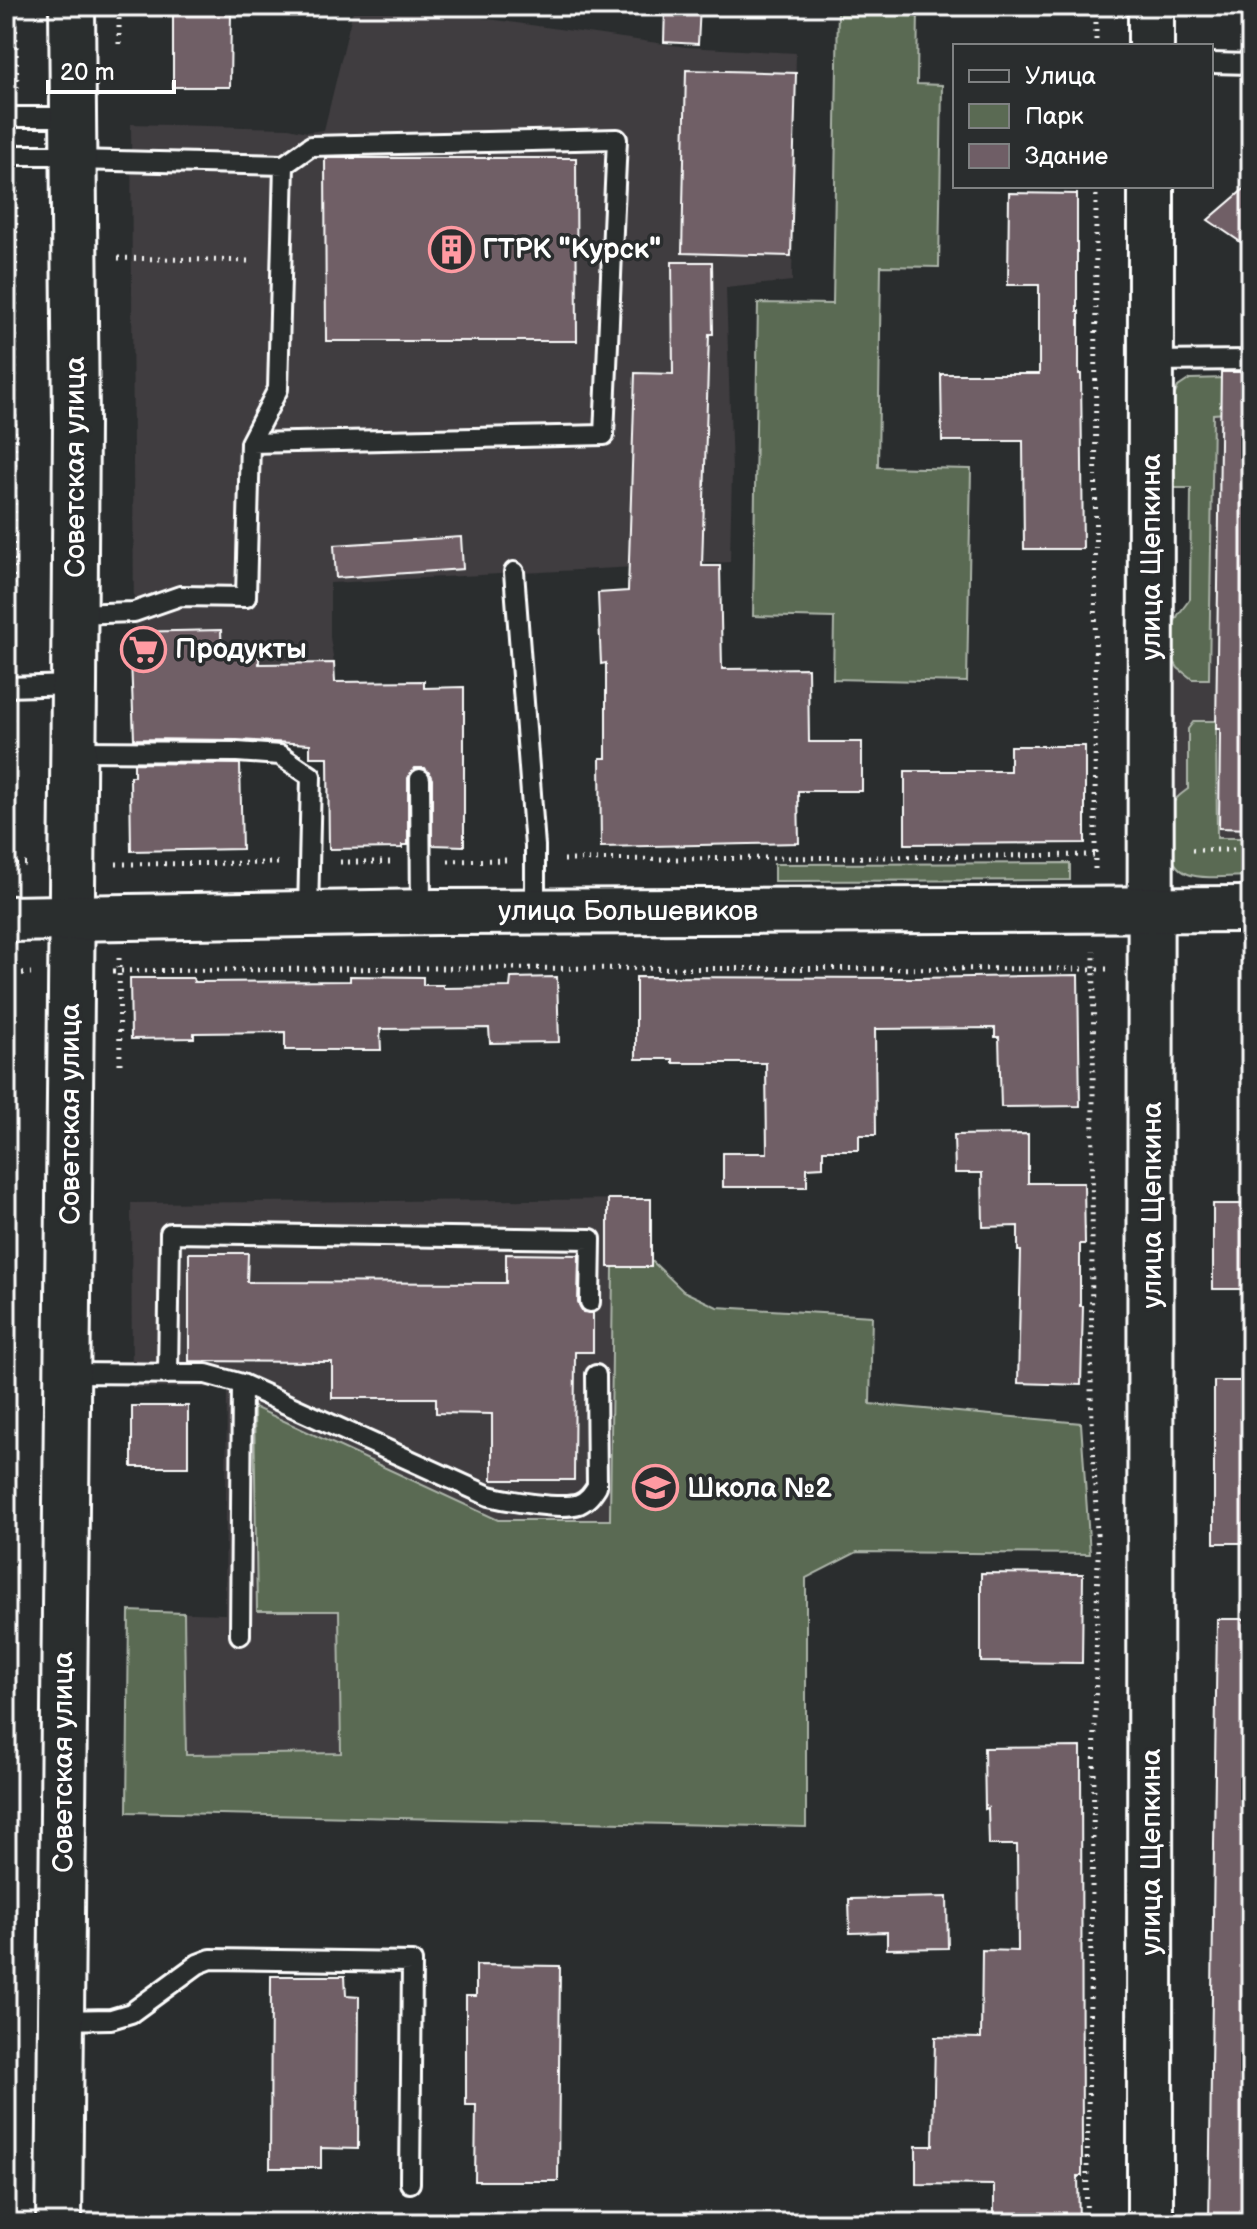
<svg xmlns="http://www.w3.org/2000/svg" width="1257" height="2229" font-family="'Balsamiq Sans',sans-serif">
  <style>
    .built { fill: #3f3c3f }
    .green { fill: #5a6a53; stroke: #acb4a9; stroke-width: 2 }
    .building { fill: #6f5e66; stroke: #fff; stroke-width: 2 }
    .lines { fill: none; stroke-linecap: round; stroke-linejoin: round }
    .service-casing { stroke: #fff; stroke-width: 24 }
    .tertiary-casing { stroke: #fff; stroke-width: 50 }
    .secondary-casing { stroke: #fff; stroke-width: 50 }
    .path { stroke: #fff; stroke-width: 5; stroke-dasharray: 2 6; stroke-linecap: butt }
    .service { stroke: #2a2d2e; stroke-width: 18 }
    .tertiary { stroke: #2a2d2e; stroke-width: 44 }
    .secondary { stroke: #2a2d2e; stroke-width: 44 }
    .labels { text-anchor: middle; dominant-baseline: central; stroke-width: 7; stroke-linejoin: round; paint-order: stroke }
    .poi-label { font-size: 28px; font-weight: bold; fill: #fff; stroke: #2a2d2e; text-anchor: start }
    .street-label { font-size: 28px; fill: #fff; stroke: #2a2d2e }
  </style>
  <rect width="100%" height="100%" fill="#2a2d2e"/>
  <filter id="ink" filterUnits="userSpaceOnUse"><feTurbulence type="fractalNoise" baseFrequency=".0125" numOctaves="2"/><feDisplacementMap in="SourceGraphic" scale="16" xChannelSelector="R" yChannelSelector="G"/><feConvolveMatrix kernelMatrix="1 2 1 2 8 2 1 2 1" color-interpolation-filters="sRGB"/></filter>
  <g filter="url(#ink)">
    <path class="built" d="M354 6H454V14L686 47 796 53 792 281 726 288 732 471 730 562 330 583V637L334 663 259 664 258 657H222L221 630 134 632 131 124 289 128 307 132 324 130Z
      M1251 378V876H1190L1177 868 1168 811 1170 654 1209 678 1213 413Z
      M651 1199V1260L683 1291 717 1307 872 1316 870 1404 1081 1423 1090 1554 857 1552 806 1578V1827L127 1812 129 1611 225 1614 227 1388H132L131 1203Z"/>
    <path class="green" d="M838 6H918L917 84 942 85 939 267 881 266 878 467 971 469 967 682 833 679 834 618 753 616 758 303 833 304Z
      M1226 378 1227 413 1213 414 1209 679H1192L1178 668 1170 654V632L1178 615 1190 599 1191 488H1170L1172 401 1178 387 1190 379Z
      M1194 721H1216L1217 838H1251V876C1234 876 1202 880 1188 874 1166 866 1162 825 1171 807 1175 798 1180 795 1188 789V729Z
      M1070 863V880L774 881V864Z
      M651 1260 683 1291 717 1307 872 1316 870 1404 1081 1423 1090 1554 857 1552 806 1578V1827L127 1812 129 1611 184 1613 186 1755 341 1753 339 1611H257L254 1407 498 1520H610L613 1267H651Z"/>
    <path class="building" d="M665 6H700L698 44 664 42Z
      M173 11H231L230 87H173Z
      M686 70 796 73 791 256 682 253Z
      M325 158H576L577 341H326Z
      M1251 183V249L1208 220Z
      M1009 193 1077 194V311H1079V374H1081L1083 549H1024L1023 441H942L941 374H1039V285H1008Z
      M672 262H712L713 334H709L702 566H720L722 669 808 668 809 742H862V791H798L799 843 601 847 600 758H606V663L601 664 598 593 628 591 635 373 673 374Z
      M1221 372H1251V829L1219 828 1220 729H1216Z
      M461 537 463 569 336 578 334 545Z
      M221 630 222 657H259V664L334 663 335 682 424 681V688L464 687V846L432 845V779L425 768H415L408 778V845H402V848L329 849 328 757H310V744L237 740 134 739 130 632Z
      M1010 746H1085V843L905 844V771H1010Z
      M134 763 240 764 242 849 131 851 130 776H134Z
      M1078 975 1080 1106 1001 1107 999 1037H995V1028L875 1029 876 1135H859V1150H823V1167L807 1168V1187H723V1153H767L766 1063H673V1059H636V977L917 978Z
      M350 976 423 977V985H443V988L510 987 511 978 557 977 559 1042 490 1043 489 1028 380 1029 381 1050H285V1032L194 1033V1038L131 1039 130 978H193L194 982 350 981Z
      M1028 1134V1183H1084L1085 1244H1080V1306H1083L1081 1385 1018 1383 1021 1251H1018V1226L983 1227 982 1173H955L954 1135Z
      M608 1199H651V1267H608Z
      M1213 1204H1251V1289H1213Z
      M189 1253H248L247 1282 506 1283V1254L579 1255 578 1303 583 1312 593 1313V1352H575L574 1480H492V1414L436 1413V1398H332V1362L189 1361Z
      M1214 1381H1251V1543H1214Z
      M132 1406H188V1467H132Z
      M981 1573 1083 1574 1082 1663 981 1662Z
      M1217 1619H1251V2223H1209Z
      M1081 1747 1082 2176H1078L1079 2223H1020V2219L994 2218V2185L916 2184V2146H933L935 2037 981 2038 982 1950 1018 1951 1017 1845H989L988 1808 985 1809 984 1748Z
      M947 1897 948 1948 887 1949V1932L850 1933 849 1899Z
      M476 1965 560 1966 558 2181H475L476 2105H466V1996H476Z
      M271 1976H345L346 1995 359 1996 358 2149 321 2148V2168H270Z"/>
    <g class="lines">
      <defs>
        <path id="service" d="M1211 63 1251 64
          M6 117H73
          M6 155H73
          M73 160 284 165 311 146 617 139 604 435 250 443 246 597 180 596 134 612 74 614
          M1151 361 1251 360
          M250 443 278 389 284 165
          M514 572 535 846V912
          M6 687 74 685
          M73 751 237 752 280 755 311 776 308 914
          M420 779 421 912
          M67 1373 206 1374 242 1384 489 1496C509 1501 561 1510 579 1504 588 1500 592 1494 597 1486L596 1375
          M168 1374 170 1233 591 1239 590 1302
          M240 1635 242 1384
          M61 2020 111 2019 131 2013 198 1964 211 1959 412 1962 410 2183"/>
        <path id="tertiary" d="M1151 6V46
          M59 2223 74 685 76 424 72 6
          M1150 2223 1151 186"/>
        <path id="secondary" d="M6 919 436 912 1251 909"/>
      </defs>
      <use href="#service" class="service-casing"/>
      <use href="#tertiary" class="tertiary-casing"/>
      <use href="#secondary" class="secondary-casing"/>
      <path class="path" d="M15 6 17 89
        M1096 6V46
        M119 44V6
        M118 258 251 261
        M13 657 16 183
        M1192 850H1251
        M564 860 1095 855
        M448 861 506 860
        M340 862H390
        M6 864 11 715
        M116 864 282 863
        M1095 869 1096 186
        M6 878V864H30
        M119 958 120 1065
        M113 971 436 968 1107 969
        M6 974 31 973
        M6 984 7 1077
        M1086 2223 1098 1557 1091 1395 1094 951"/>
      <use href="#service" class="service"/>
      <use href="#tertiary" class="tertiary"/>
      <use href="#secondary" class="secondary"/>
    </g>
  </g>
  <defs>
    <symbol id="building-ring" viewBox="-11 -11 22 22"><circle r="9.5" fill="#2a2d2e" stroke="#ff9aa2" stroke-width="1.5"/><path d="M-4-6H4V6H1V3H-1V6H-4ZM-2.5-4.3h1.7v1.8h-1.7ZM.8-4.3h1.7v1.8H.8ZM-2.5-1h1.7V.8h-1.7ZM.8-1h1.7V.8H.8Z" fill="#ff9aa2"/></symbol>
    <symbol id="supermarket-ring" viewBox="-11 -11 22 22"><circle r="9.5" fill="#2a2d2e" stroke="#ff9aa2" stroke-width="1.5"/><path d="M-6-5.5h2.5l.6 2H6L4.5 2H-2.5L-4.4-4H-6ZM-1.5 3.2a1.3 1.3 0 1 0 .1 0ZM3 3.2a1.3 1.3 0 1 0 .1 0Z" fill="#ff9aa2"/></symbol>
    <symbol id="school-ring" viewBox="-11 -11 22 22"><circle r="9.5" fill="#2a2d2e" stroke="#ff9aa2" stroke-width="1.5"/><path d="M0-5L7-2L0 1L-7-2ZM-4 1L0 2.5L4 1V4Q0 6-4 4Z" fill="#ff9aa2"/></symbol>
  </defs>
  <g fill-rule="evenodd">
    <use href="#building-ring" x="426" y="224" width="51" height="51"/>
    <use href="#supermarket-ring" x="118" y="624" width="51" height="51"/>
    <use href="#school-ring" x="630" y="1462" width="51" height="51"/>
  </g>
  <g class="labels">
    <g class="poi-label">
      <text x="482" y="249">ГТРК "Курск"</text>
      <text x="175" y="649">Продукты</text>
      <text x="687" y="1488">Школа №2</text>
    </g>
    <g class="street-label">
      <text transform="translate(75 467) rotate(-90)">Советская улица</text>
      <text transform="translate(1151 557) rotate(-90)">улица Щепкина</text>
      <text x="628" y="911">улица Большевиков</text>
      <text transform="translate(70 1114) rotate(-90)">Советская улица</text>
      <text transform="translate(1152 1205) rotate(-90)">улица Щепкина</text>
      <text transform="translate(63 1762) rotate(-90)">Советская улица</text>
      <text transform="translate(1151 1852) rotate(-90)">улица Щепкина</text>
    </g>
  </g>
  <rect width="1257" height="2229" fill="none" stroke="#2a2d2e" stroke-width="32"/>
  <rect x="16" y="16" width="1225" height="2197" fill="none" stroke="#fff" stroke-width="3" filter="url(#ink)"/>
  <rect x="953" y="44" width="260" height="144" fill="#2a2d2e" stroke="#7f8182" stroke-width="2"/>
  <rect x="969" y="70" width="40" height="12" fill="#2a2d2e" stroke="#7f8182" stroke-width="2"/>
  <text x="1025" y="84" font-size="24" fill="#ffffff">Улица</text>
  <rect x="969" y="104" width="40" height="24" fill="#5a6a53" stroke="#7f8182" stroke-width="2"/>
  <text x="1025" y="124" font-size="24" fill="#ffffff">Парк</text>
  <rect x="969" y="144" width="40" height="24" fill="#6f5e66" stroke="#7f8182" stroke-width="2"/>
  <text x="1025" y="164" font-size="24" fill="#ffffff">Здание</text>
  <path d="M48 80v12h126v-12" fill="none" stroke="#ffffff" stroke-width="4"/>
  <text x="60" y="80" font-size="24" fill="#ffffff" stroke="#2a2d2e" stroke-width="6" paint-order="stroke">20 m</text>
</svg>
